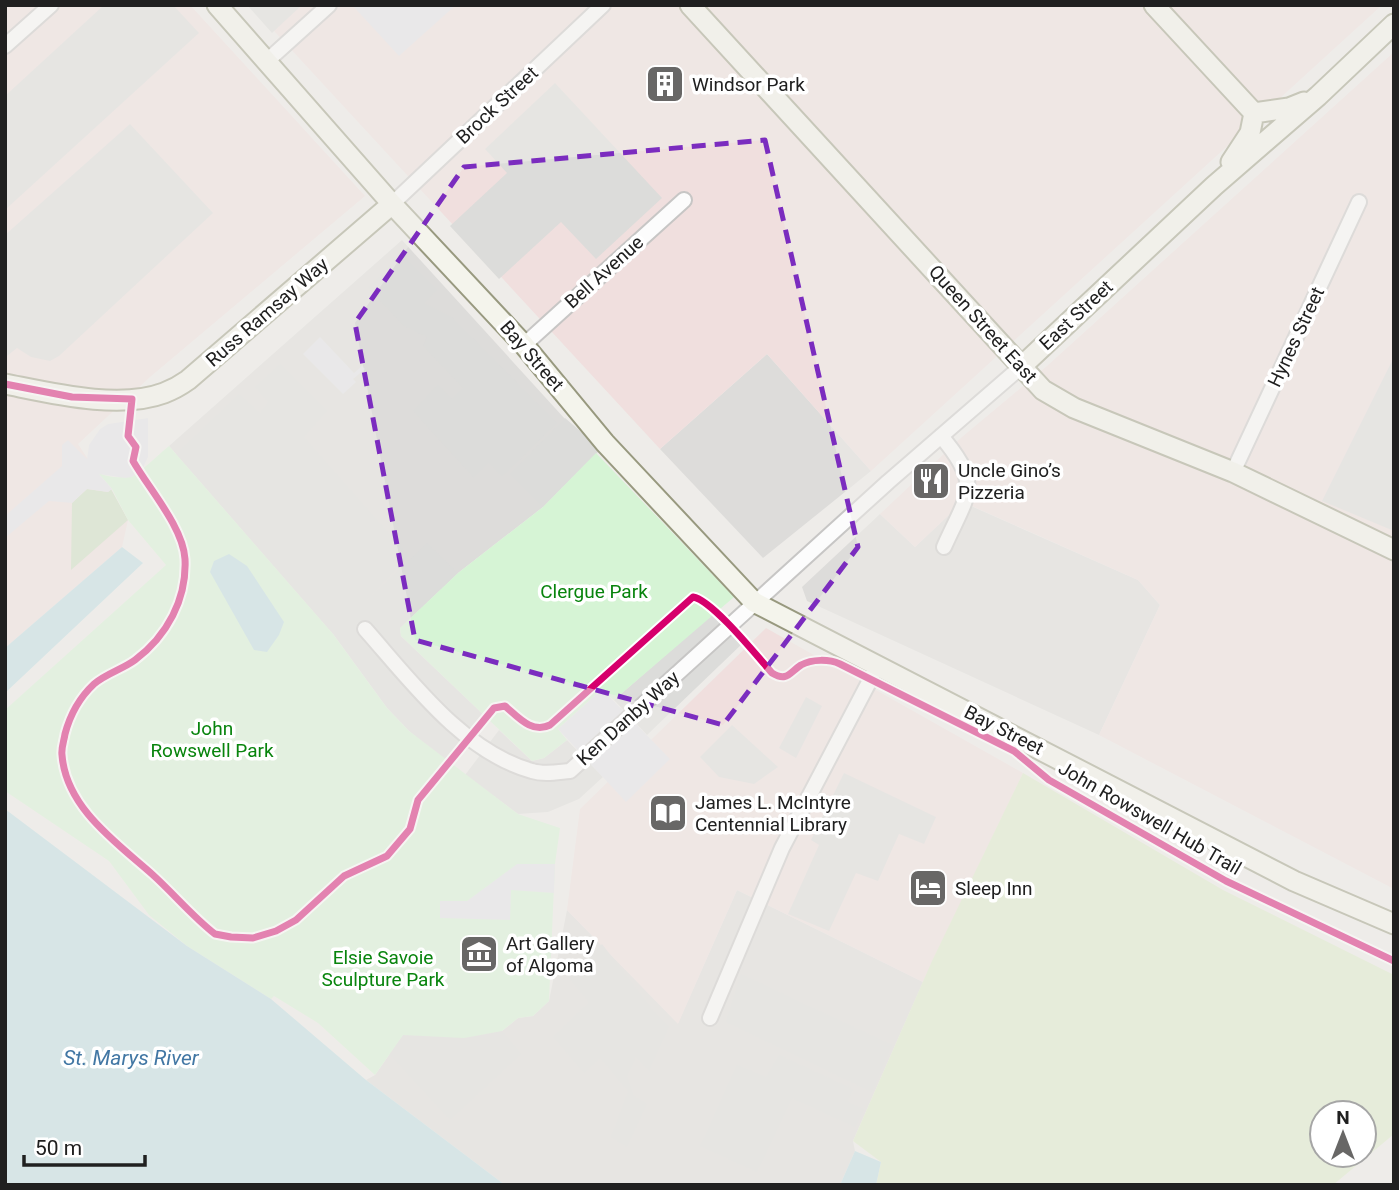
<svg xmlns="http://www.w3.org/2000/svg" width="1399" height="1190" font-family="Roboto,sans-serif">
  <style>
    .residential { fill: #dddcda }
    .commercial { fill: #f0dfde }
    .religious { fill: #dcdcda }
    .grass { fill: #dcecc7; fill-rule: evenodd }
    .forest { fill: #caddbe }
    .park { fill: #d6f4d5 }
    .plaza { fill: #e3e3e8 }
    .water { fill: #bbdce3 }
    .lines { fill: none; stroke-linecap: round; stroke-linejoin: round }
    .street-casing { stroke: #c7c6c5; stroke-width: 18 }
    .secondary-casing { stroke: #98997f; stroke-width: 23 }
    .street { stroke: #fcfcfc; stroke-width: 14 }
    .secondary { stroke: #f4f4ec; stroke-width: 19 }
    .cycleway-casing { stroke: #fff; stroke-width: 11 }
    .cycleway { stroke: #d6006c; stroke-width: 7 }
    .marked { fill: none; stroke: #7b2cbf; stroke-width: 5; stroke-dasharray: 14 9; stroke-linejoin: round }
    .labels { text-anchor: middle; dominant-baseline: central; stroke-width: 7; stroke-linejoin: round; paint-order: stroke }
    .poi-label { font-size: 19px; fill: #202020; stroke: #fff; text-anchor: start }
    .street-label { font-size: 19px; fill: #202020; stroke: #fff }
    .park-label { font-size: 19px; fill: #08840d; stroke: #fff }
    .water-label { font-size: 21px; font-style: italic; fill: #4277a4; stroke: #fff }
  </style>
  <rect width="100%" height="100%" fill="#eeece9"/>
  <path class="residential" d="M402 240 596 453 543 507 458 573 400 628 333 634 169 446Z
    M767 354 871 471 763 558 660 449Z
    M962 502 1138 580 1160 605 1099 735 807 601 802 587 880 514 915 547Z
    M737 890 923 982 853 1141 855 1151 840 1185H505L366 1080 375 1075 403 1035 502 1031 518 1018 533 1016 549 1001 567 910 678 1023Z"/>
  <path class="commercial" d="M5 5H190L365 196 150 377 78 444 128 520 122 547 5 648Z
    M250 5H1382L871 471 767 354 660 449Z
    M1394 52V357L1390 366 1368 518 1394 531V889L1099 735 1160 605 1138 580 963 502 915 547 880 514 962 437 1047 366Z
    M766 628 1023 773 923 982 737 890 678 1024 567 910 580 809Z"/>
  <path class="religious" d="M104 5H173L199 33 5 210V96Z
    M247 5H302L272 33Z
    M555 83 662 198 596 259 561 222 499 279 450 226 507 173 485 149Z
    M130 124 213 213 59 356 50 361 31 357 17 348 7 356 5 235Z
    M401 254 437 290 425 303 451 316 557 423 502 477 489 463 474 478 413 411 438 384 452 399 463 388 423 346 427 337 404 326 368 288Z
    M1394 357V531L1322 501Z
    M280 364 327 411 304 437 409 556 362 605 427 543 458 573 400 628 401 636 486 717 445 761 409 731 387 708 333 634 176 454 239 394 260 413 268 402 255 387Z
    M565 418 601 449 543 507 510 474Z
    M713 614 744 642 647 735 614 700Z
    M806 697 822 706 796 758 779 748Z
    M732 725 778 767 754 784 719 777 700 757Z
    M499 730 532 761 544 758 567 740 603 777 579 799 548 812 518 814 465 775Z
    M844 773 936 817 924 844 899 834 878 881 856 873 829 931 788 914 819 845 811 840Z
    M602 944 656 1014 669 1027 649 1071 636 1057 627 1075 634 1096 647 1104 627 1147 611 1137 628 1091 600 1058 584 1073 553 1037 589 1002 569 978Z
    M741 974 892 1045 872 1092 726 1022Z
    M502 1031 521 1054 450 1120 389 1054 403 1035 464 1038Z
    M779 1055 853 1089 848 1102 864 1109 855 1127 792 1098 757 1172 700 1146 737 1065 766 1077Z"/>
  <path class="grass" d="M1023 773 1223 890 1394 975V1134L1333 1185H876L881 1162 853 1141 932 961ZM1322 1113H1364V1155H1322Z"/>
  <path class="forest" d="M87 489 108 492 111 489 128 520 71 570 72 503Z"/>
  <path class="park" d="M169 446 333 634 387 708 409 731 518 814 560 828 555 864 549 1001 533 1016 518 1018 502 1031 464 1038 403 1035 375 1075 318 1023 274 996 271 999 187 946 149 915 109 861 5 791V710L166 565 128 520 112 489 98 473C134 486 143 467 169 446Z
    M596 453 734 597 614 700 601 690 558 729 567 740 544 758 532 761 401 636 400 628 458 573 543 507Z"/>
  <path class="plaza" d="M352 5H456L399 56Z
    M320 337 354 373 362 366 365 369 353 379 356 382 343 394 303 354Z
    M148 418V457L142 470 132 477 125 478 99 474 112 489 108 492 87 489 72 503 49 501 5 538V516L62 466V445L68 440 87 459 89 445 100 429 108 424Z
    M602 689 670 759 626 802 558 729Z
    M517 864H555L554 893 511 890 510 920 440 918V901H467Z"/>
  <path class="water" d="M122 547 143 563 5 693V648Z
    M229 554 247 566 284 622 279 635 267 652 254 650 210 572 214 561Z
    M5 809 187 946 271 999 366 1080 505 1185H5Z
    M855 1151 881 1162 876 1185H840Z"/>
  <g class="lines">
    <defs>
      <path id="street" d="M5 46 51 5
        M267 61 329 5
        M392 204 603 5
        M524 345 684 200
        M941 436C983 486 968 493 944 547
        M1233 472 1359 202
        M365 629C411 681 463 752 532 771 544 775 558 772 570 771L888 482 1022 366
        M710 1018 782 848 878 665"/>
      <path id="secondary" d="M217 5 392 204 524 345 605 443 754 602 1294 881 1394 924
        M690 5 1043 390 1074 408 1233 472 1394 550
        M1154 5 1254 113
        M1254 113 1289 108 1304 102
        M1231 162 1250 133 1254 113
        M1022 366 1214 186 1318 96 1394 24
        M5 384C51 393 119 410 164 393 172 390 181 385 188 380L392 204"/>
    </defs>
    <use href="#street" class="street-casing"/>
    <use href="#secondary" class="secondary-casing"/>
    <use href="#street" class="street"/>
    <use href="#secondary" class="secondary"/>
    <defs>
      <path id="cycleway" d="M5 384 72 397 132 399 128 436 136 447 133 461C149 489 183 527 185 559 187 599 167 636 135 660 123 669 105 674 94 684 79 698 70 715 65 734 64 741 61 748 62 755 66 808 117 843 153 875 174 894 193 917 215 934L231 937 253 938 276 931 296 920 344 876 387 856 410 829 418 800 494 708 505 706C518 717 532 734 550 725L693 597C712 600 757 656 772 673 787 682 789 673 801 665 812 659 829 659 840 664L1014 751 1049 780 1226 881 1394 961"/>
    </defs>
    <use href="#cycleway" class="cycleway-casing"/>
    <use href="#cycleway" class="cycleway"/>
  </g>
  <path d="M0 0H1399V1190H0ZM765 140 858 547 723 725 415 640 355 323 464 167Z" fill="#eeece9" fill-opacity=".55" fill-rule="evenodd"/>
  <path class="marked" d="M765 140 858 547 723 725 415 640 355 323 464 167Z"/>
  <defs>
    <symbol id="building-square" viewBox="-11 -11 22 22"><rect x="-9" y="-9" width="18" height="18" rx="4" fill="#686766" stroke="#fff"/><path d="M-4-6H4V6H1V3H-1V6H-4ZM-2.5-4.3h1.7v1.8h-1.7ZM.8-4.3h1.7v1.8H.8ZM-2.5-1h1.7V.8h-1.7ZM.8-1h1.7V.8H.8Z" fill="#fff"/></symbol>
    <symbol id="restaurant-square" viewBox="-11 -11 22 22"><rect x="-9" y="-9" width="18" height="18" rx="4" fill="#686766" stroke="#fff"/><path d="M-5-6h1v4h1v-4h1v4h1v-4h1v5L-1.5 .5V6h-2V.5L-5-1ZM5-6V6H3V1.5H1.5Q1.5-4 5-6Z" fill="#fff"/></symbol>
    <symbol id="library-square" viewBox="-11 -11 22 22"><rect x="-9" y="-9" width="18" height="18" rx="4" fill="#686766" stroke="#fff"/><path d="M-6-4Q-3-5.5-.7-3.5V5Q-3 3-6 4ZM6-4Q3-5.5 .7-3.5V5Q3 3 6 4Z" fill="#fff"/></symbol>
    <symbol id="hotel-square" viewBox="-11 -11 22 22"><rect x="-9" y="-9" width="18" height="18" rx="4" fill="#686766" stroke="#fff"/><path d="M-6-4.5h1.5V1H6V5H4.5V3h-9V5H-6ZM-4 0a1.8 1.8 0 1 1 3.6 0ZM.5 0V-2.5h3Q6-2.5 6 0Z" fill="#fff"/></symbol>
    <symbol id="museum-square" viewBox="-11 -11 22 22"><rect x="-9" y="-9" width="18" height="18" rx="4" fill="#686766" stroke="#fff"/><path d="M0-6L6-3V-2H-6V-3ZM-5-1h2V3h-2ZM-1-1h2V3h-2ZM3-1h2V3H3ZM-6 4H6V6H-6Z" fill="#fff"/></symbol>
  </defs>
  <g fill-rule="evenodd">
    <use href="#building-square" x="643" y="62" width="44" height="44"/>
    <use href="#restaurant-square" x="909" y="459" width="44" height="44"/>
    <use href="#library-square" x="646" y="791" width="44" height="44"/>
    <use href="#hotel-square" x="906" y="866" width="44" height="44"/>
    <use href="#museum-square" x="457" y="932" width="44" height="44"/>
  </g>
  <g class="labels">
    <g class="poi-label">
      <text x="692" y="84">Windsor Park</text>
      <text x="958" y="470">Uncle Gino’s<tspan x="958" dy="22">Pizzeria</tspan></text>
      <text x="695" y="802">James L. McIntyre<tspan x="695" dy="22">Centennial Library</tspan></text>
      <text x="955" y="888">Sleep Inn</text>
      <text x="506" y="943">Art Gallery<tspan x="506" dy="22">of Algoma</tspan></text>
    </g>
    <g class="street-label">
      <text transform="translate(497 105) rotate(-43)">Brock Street</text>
      <text transform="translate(604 272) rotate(-42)">Bell Avenue</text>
      <text transform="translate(267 312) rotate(-41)">Russ Ramsay Way</text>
      <text transform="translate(1076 315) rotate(-43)">East Street</text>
      <text transform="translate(983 324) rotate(48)">Queen Street East</text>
      <text transform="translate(1296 337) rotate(-65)">Hynes Street</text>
      <text transform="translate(532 356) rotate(49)">Bay Street</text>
      <text transform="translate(628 718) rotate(-42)">Ken Danby Way</text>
      <text transform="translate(1004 730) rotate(27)">Bay Street</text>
      <text transform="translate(1150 818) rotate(30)">John Rowswell Hub Trail</text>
    </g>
    <g class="park-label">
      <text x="594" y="591">Clergue Park</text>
      <text x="212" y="728">John<tspan x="212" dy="22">Rowswell Park</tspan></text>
      <text x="383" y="957">Elsie Savoie<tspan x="383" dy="22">Sculpture Park</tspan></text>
    </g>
    <g class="water-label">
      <text x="131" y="1058">St. Marys River</text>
    </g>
  </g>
  <rect width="1399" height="1190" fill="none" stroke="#202020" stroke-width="14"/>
  <g transform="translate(1343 1134)"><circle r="33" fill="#ffffff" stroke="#a6a6a6" stroke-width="2"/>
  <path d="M0-5L12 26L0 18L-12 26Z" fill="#686766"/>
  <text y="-10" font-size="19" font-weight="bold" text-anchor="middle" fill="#202020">N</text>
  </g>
  <path d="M24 1155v10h121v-10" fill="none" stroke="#202020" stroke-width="3.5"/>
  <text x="35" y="1155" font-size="21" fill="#202020" stroke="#ffffff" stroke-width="5" paint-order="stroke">50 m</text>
</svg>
